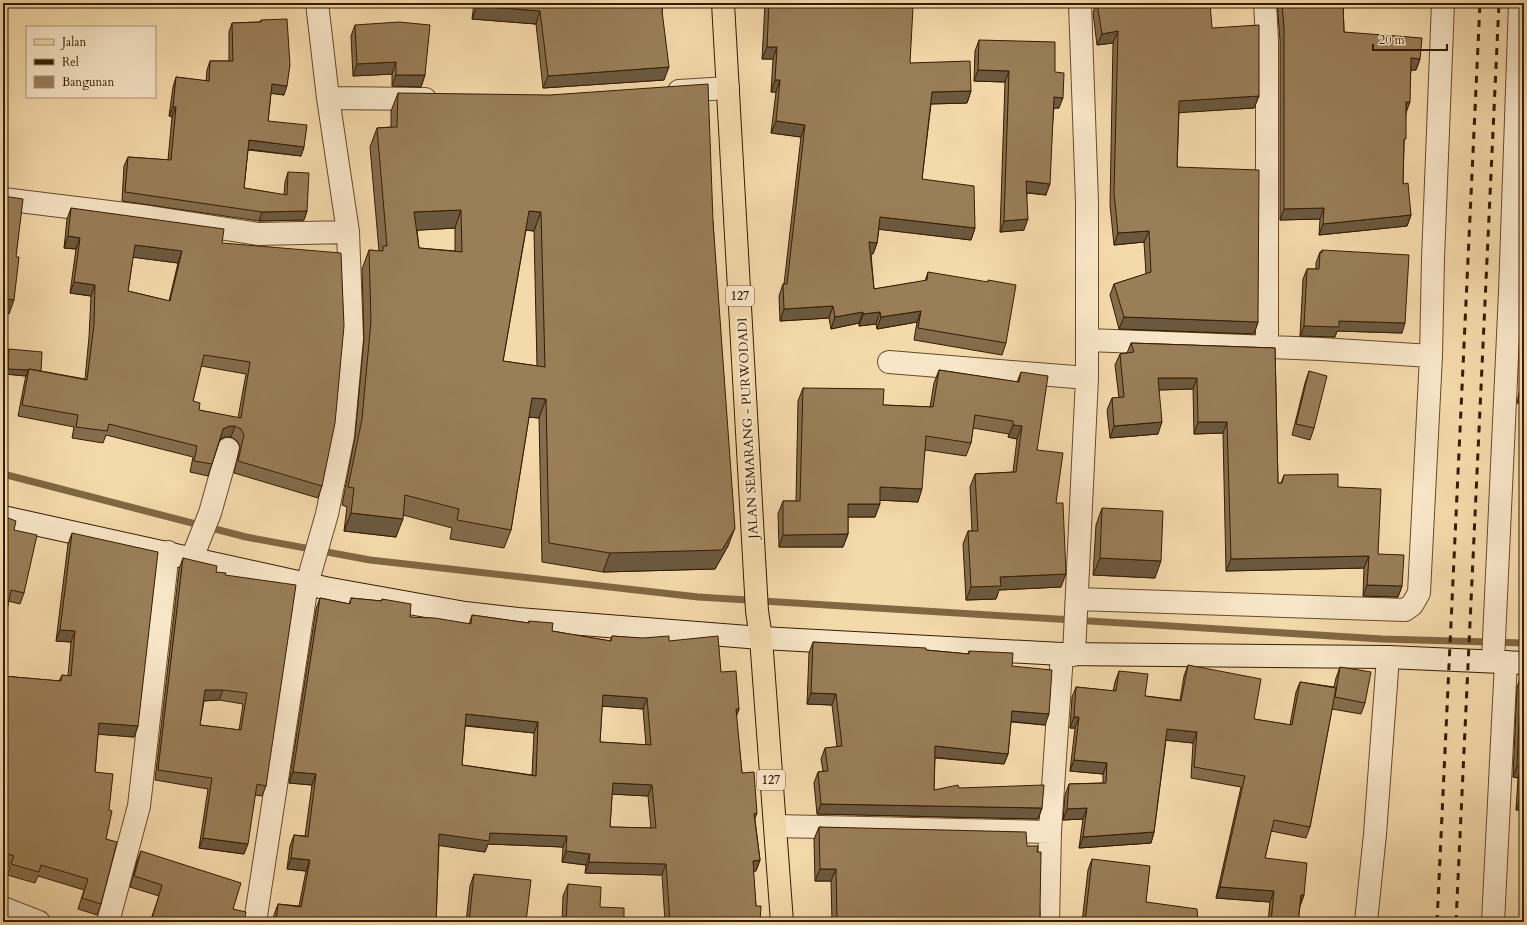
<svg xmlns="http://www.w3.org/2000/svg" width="1527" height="925" font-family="Cardo,serif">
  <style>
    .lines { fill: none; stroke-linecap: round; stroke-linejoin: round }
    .stream { stroke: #816743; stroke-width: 7 }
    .street-casing { stroke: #664b2a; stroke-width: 24 }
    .secondary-casing { stroke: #361c00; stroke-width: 24 }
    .primary-casing { stroke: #361c00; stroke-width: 24 }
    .street { stroke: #f8e6c8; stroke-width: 22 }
    .secondary { stroke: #f8e6c8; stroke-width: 22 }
    .primary { stroke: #f4d9aa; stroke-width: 22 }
    .rail { stroke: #361c00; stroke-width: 3; stroke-dasharray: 7 7; stroke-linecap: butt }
    .wall { fill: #846c4c; stroke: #361c00; fill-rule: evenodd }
    .shaded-wall { fill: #6b583e; stroke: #361c00 }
    .building { fill: #997e58; stroke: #361c00; fill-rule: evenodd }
    .labels { text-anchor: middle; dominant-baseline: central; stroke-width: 4; stroke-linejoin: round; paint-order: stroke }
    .shield { fill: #f8e6c8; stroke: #70593c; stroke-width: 1 }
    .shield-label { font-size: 12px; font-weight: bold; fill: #361c00 }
    .street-label { font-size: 13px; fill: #361c00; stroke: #f8e6c8 }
  </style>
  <rect width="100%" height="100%" fill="#f4d9aa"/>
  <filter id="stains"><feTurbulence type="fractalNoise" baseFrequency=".005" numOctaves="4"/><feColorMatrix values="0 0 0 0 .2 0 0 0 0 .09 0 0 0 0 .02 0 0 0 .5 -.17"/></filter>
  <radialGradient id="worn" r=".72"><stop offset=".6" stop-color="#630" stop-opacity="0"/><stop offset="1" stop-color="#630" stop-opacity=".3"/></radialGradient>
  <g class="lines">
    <path class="stream" d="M3 474 246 537 370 560 698 597 1382 639 1524 643"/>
    <defs>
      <path id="street" d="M1265 3 1267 40V347
        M679 91 728 88
        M328 98 425 99
        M3 199 150 217 258 234 348 232
        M1087 340 1321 349 1431 356
        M889 362 1087 378
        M192 558 210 513 228 449
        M1077 599 1405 610 1412 605 1419 593 1431 356 1433 259 1443 3
        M1074 655 1087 378V202L1080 3
        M1493 661 1510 292 1520 3
        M775 826 1050 832
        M3 908 39 922
        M108 922 139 806 168 552
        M255 922 307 584 327 514 343 436 352 338 348 232 328 98 317 3
        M1048 922 1050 832 1062 654
        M1366 922 1375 834 1388 657
        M1493 922 1506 662"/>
      <path id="secondary" d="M3 517 325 588 465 613 518 619 761 638 1062 654 1388 657 1524 663"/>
      <path id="primary" d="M723 3 757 611 761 638 782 922"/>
    </defs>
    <use href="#street" class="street-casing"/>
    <use href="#secondary" class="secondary-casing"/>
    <use href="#primary" class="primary-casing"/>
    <use href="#street" class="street"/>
    <use href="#secondary" class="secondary"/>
    <use href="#primary" class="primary"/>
    <path class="rail" d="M1437 922 1480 3
      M1456 922 1499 3"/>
  </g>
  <path class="wall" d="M474 3H662L664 80 543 88 536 24 472 19Z
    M759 3H849L910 63 971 91 967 103 931 104 922 179 975 228 971 240 879 229 877 243 873 254H871L874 289 925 281 928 272 1006 343 1002 355 914 340 917 322 877 329 876 324 859 326V323L831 329 829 318 780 321 779 296 783 284H784L801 137 771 133 776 92H771L773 59H762L765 4H759Z
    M1096 3H1119L1120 6 1212 28 1259 96 1254 108 1179 112 1177 167 1258 322 1254 334 1119 329 1110 295 1114 284 1146 274 1144 242 1114 245 1110 205 1113 43 1097 45 1093 13Z
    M1277 3H1343L1344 32 1420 59 1416 70H1411L1406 112 1404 144 1403 184 1411 215 1407 226 1319 235 1320 219 1280 220V40Z
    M261 20 284 95 271 93 268 121 304 147 301 156 248 150 244 188 284 195 285 182 288 172 307 211 304 220 259 221 122 201 124 166 128 157 168 160 172 117 169 116 173 87 176 77 206 81 207 70 210 61H229V32L232 23 260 22Z
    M355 25 425 75 421 87 392 86V74L353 76 351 36Z
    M979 40 1055 72 1059 108H1054L1046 195 1027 193 1024 230 1000 232 1005 82 974 81 975 51Z
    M398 93 713 221 728 546 715 569 603 572 542 562 539 418 529 417 511 530 504 548 450 539 452 528 403 515 396 537 344 531 347 507 342 505 355 437 364 339 362 269 369 250 379 251 370 147 377 128 391 127V111ZM455 228V251L419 248 417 230ZM526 230 534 231 537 366 503 361Z
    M71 208 222 243 322 486 318 498 234 473 240 446 237 441 231 437H225L220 440 208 476 190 472 193 457 106 435 103 443 72 438 74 427 18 416 25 380 26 376 5 374 7 355 9 349 41 371 85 379 89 337 91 296 70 293 76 249 64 248 67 219ZM133 257 178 263 169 301 128 291ZM201 366 246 374 238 418 199 410 193 401Z
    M1322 250 1402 333 1337 331 1335 337 1300 336 1303 279 1307 269H1316V263L1320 252H1321Z
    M1131 343 1275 348 1278 483H1281L1284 475 1338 487 1378 554 1402 586 1398 597 1363 596 1364 568 1226 571 1223 433 1194 434 1193 389 1159 390 1158 434 1110 438 1107 410 1112 398H1119L1115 365 1120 354 1127 353Z
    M1524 368V404L1517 403 1523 371Z
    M939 370 1017 382 1021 372 1037 450 1056 503 1061 587 999 590 996 599 966 600 963 544 968 531H972L970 487 975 474 1013 472 1017 439 1008 437 1009 434 973 428 971 443 966 456 925 450 918 502 880 500 875 517H848V534L843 547H779L778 514 783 501H796L798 401 803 388 883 405 930 407 934 383Z
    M1309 371 1314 428 1310 440 1292 435 1305 383Z
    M1102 508 1155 578 1093 575 1096 525Z
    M3 516 14 530 24 593 20 604 8 601 6 616 3 623Z
    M72 533 138 726 134 737 98 734 95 772 106 839 101 904 97 915 78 909 84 890 38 876 35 883 7 875 10 867 3 864V654V676L59 681 62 675 68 676 71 642 56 641 68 544Z
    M183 558 216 572 225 575 266 786 262 796 255 795 244 854 199 848 208 789 155 780 179 569ZM219 700 243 704 239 730 200 725 204 701Z
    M320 598 349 604 351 598 381 601 382 599 410 617 469 624 472 615 528 623 529 621 552 631 610 641 612 636 669 641 721 672 739 709 736 716 742 773 755 820 760 860 756 871H753L756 906 760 922H665L662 875 585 873 586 865 562 862 563 847 488 844 485 852 439 845 436 922H273L274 915 278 904 299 906 306 871 287 869 290 846 294 835 305 836 312 785 289 783 316 609ZM602 706 643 709 646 745 600 742ZM465 726 534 733 532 775 462 765ZM612 794 648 796 651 828 610 827Z
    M813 642 926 650 968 654 969 651 1012 666 1045 725 1011 722 1008 754 1004 764 935 758 934 790 959 788 1042 808 1038 819 817 814 814 783 818 772 823 771 821 759 825 748 837 747 832 705 807 704 809 653Z
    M1188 665 1254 719 1290 725 1296 692 1300 682 1334 687 1336 678 1340 667 1365 703 1361 714 1332 709 1310 827 1306 838 1271 831 1265 858 1304 895 1300 906 1298 922H1268L1270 902 1216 898 1241 787 1191 778 1193 743 1166 740 1154 832 1151 843 1079 848 1083 819 1063 820 1065 795 1069 784 1103 783V774L1070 771 1075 728H1070L1072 697 1076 687 1113 691 1115 682 1119 671 1145 696 1180 700 1184 676Z
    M1521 676H1524V810H1516L1518 778 1513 777 1517 687Z
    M819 827 1027 846 1040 910V922H832L831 881H815L814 839Z
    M141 851 233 909 244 922H150L159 896 130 887 137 861Z
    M1092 859 1146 902 1198 922H1082L1088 870Z
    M474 874 526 922H466L470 886Z
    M568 884 600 907 624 920 633 922H562L563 896Z
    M1524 898V922H1521Z"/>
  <path class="shaded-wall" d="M759 3H765V4H759Z
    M477 6 540 11 536 24 472 19Z
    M1118 31 1113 43 1097 45 1102 34Z
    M767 47H777L773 59H762Z
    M1411 58 1420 59 1416 70H1407Z
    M396 62 392 74 353 76 357 64Z
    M669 67 664 80 543 88 548 76Z
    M978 70 1009 71 1005 82 974 81Z
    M396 75H425L421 87 392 86Z
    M775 80H780L776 92H771Z
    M272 84 287 86 284 95 268 93Z
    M971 91 967 103 928 104 932 92Z
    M1259 96 1254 108 1175 113 1179 101Z
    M1054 97 1063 98 1059 108H1050Z
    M1406 102H1410L1406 113Z
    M173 107H176L172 117 169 116Z
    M776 121 805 125 801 137 771 133Z
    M249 140 304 147 301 156 246 149Z
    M1026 181 1050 184 1046 195 1022 192Z
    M1324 208 1320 219 1280 220 1284 209Z
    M461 210 455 228 407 231 414 212Z
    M307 211 304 220 259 221 262 212Z
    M529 211 541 212 534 231 523 230Z
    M1411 215 1407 226 1319 235 1323 224Z
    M880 217 975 228 971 240 876 229Z
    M1028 219 1024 230 1000 232 1004 221Z
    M1149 231 1144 242 1114 245 1118 233Z
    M68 236 80 238 76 249 64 248Z
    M869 242 877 243 873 254H865Z
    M135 245 182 251 178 263 131 257Z
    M74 282 95 285 91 296 70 293Z
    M3 298 14 300 9 314 3 313Z
    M833 306 829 318 780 321 784 309Z
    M921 311 917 322 877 329 881 317Z
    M863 312 859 323 831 329 835 317Z
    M880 312 876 324 859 326 863 314Z
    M1124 317 1258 322 1254 334 1119 329Z
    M1339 321 1405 323 1402 333 1337 331 1335 337 1300 336 1304 326Z
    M8 369 28 370 26 376 5 374Z
    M1158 378H1197L1193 389 1154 390Z
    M532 398 546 399 539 418 526 417Z
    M1162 422 1158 434 1110 438 1114 426Z
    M1198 422H1227L1223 433 1194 434Z
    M1013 425 1022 426 1017 439 1008 437Z
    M229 426H235L231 437H225L219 440 223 429Z
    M880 487 922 489 918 502 876 500Z
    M848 504H880L875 517H844Z
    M351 513 403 519 396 537 344 531Z
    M735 528 728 546 715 569 603 572 610 553Z
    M848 534 843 547H779L783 535Z
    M1369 556 1364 568 1226 571 1231 559Z
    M1100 558 1161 561 1155 578 1093 575Z
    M1066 574 1061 587 999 590 996 599 966 600 971 587 1000 577Z
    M1367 585 1402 586 1398 597 1363 596Z
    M60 630 75 631 71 642 56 641Z
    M205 690H223L219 700 201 701Z
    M811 693 836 694 832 705 807 704Z
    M603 695 647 698 643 709 599 706Z
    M736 709H739L735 720Z
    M1012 711 1049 714 1045 725 1008 721Z
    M466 714 538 722 534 733 462 725Z
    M1074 717H1079L1075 728H1070Z
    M99 723 138 726 134 737 95 734Z
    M1167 729 1197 732 1193 743 1163 740Z
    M935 746 1008 754 1004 764 931 757Z
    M1074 760 1107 763 1103 774 1070 771Z
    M1517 766 1522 767 1518 778 1513 777Z
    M293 772 316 774 312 785 289 783Z
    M613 783 652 785 648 796 609 794Z
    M1520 799H1524V810H1516Z
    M821 804 1042 808 1038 819 817 814Z
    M1087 808 1083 819 1063 820 1067 809Z
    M757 813 753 824 754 814Z
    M1154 832 1151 843 1079 848 1083 837Z
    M490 833 567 836 563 847 488 844 485 852 435 845 439 834Z
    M203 838 248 844 244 854 199 848Z
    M566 851 590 854 586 865 562 862Z
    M291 858 310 860 306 871 287 869Z
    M760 860 756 871 749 872 753 861Z
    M589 862 666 864 662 875 585 873Z
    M820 869H836L831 881H815Z
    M1220 887 1274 891 1270 902 1216 898Z
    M1301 895H1304L1300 906Z"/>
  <path class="building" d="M477 3H662V11L669 67 548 76 540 11 477 6Z
    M769 3H849L913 7 910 63 970 61 971 91 932 92 922 179 974 186 975 228 880 217 877 243 869 242 874 289 927 280 928 272 988 282V280L1016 285 1006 343 918 328 921 311 881 317 880 312 863 314V312L835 317 833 306 784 309 783 284H787L805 125 776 121 780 80H775L777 47H767Z
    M1097 3H1119L1120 6 1134 3H1210L1212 28 1259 25V96L1179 101 1177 167 1259 170 1258 322 1124 317 1114 284 1151 272 1149 231 1118 233 1114 193 1118 31 1102 34Z
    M1282 3H1343L1344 32 1422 38 1420 59 1411 58 1410 102H1406V139H1404L1403 184 1408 183 1411 215 1323 224 1324 208 1284 209V29Z
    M287 19 290 65 287 86 272 84 268 121 307 125 304 147 249 140 244 188 287 195 288 172 309 173 307 211 262 212 125 192 128 157 171 160 176 107H173L176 77 209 81 210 61H233L232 23 261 22V20Z
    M399 22 430 25 425 75H396V62L357 64 355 25Z
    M979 40 1055 42V72L1064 73 1063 98 1054 97 1050 184 1026 181 1028 219 1004 221 1009 71 978 70Z
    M708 84 713 221 735 528 722 550 610 553 549 543 546 399 532 398 511 530 457 520 459 509 405 495 403 519 351 513 354 488 348 487 362 419 371 321 369 250 383 251V246H387L377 128 397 127 398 93 550 95ZM461 210 462 252 419 248 414 212ZM529 211 541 212 545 367 503 361Z
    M3 196 23 199 16 257H19L14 300 3 298Z
    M71 208 224 229 222 243 341 253 344 326 335 423 322 486 238 461 244 435 241 429 235 426H229L223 429 212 464 194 461 197 446 109 424 107 431 76 427 78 415 22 405 29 369 87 380 94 325 95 285 74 282 80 238 68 236ZM135 245 182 251 170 301 128 291ZM204 355 250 362 241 418 199 410 200 403 193 401Z
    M1322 250 1409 255 1405 323 1339 321V327L1304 326 1307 269H1319L1320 252 1322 253Z
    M1131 343 1275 348 1278 483H1282L1284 475 1338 474V487L1381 489 1378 554 1404 555 1402 586 1367 585 1369 556 1231 559 1227 422H1198L1197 378H1158L1162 422 1114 426 1112 398 1124 397 1120 354 1134 352Z
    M9 349 42 352 41 371 29 369V370L8 369Z
    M939 370 1019 382 1021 372 1048 376 1037 450 1063 453 1056 503H1063L1066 574 1000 577 1001 586 971 587 968 531H978L975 474 1016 472 1022 426 1013 425V421L975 415 971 443 926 436 922 489 880 487V504H848V534L783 535V501H800L803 388 884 389 883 405 933 407Z
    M1309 371 1327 376 1314 428 1296 424Z
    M1524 377V392H1522Z
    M1102 508 1163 511 1161 561 1100 558Z
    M3 516 16 521 14 530 37 535 24 593 11 590 6 616H3Z
    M72 533 158 552 138 726 99 723 95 772 113 774 109 810 112 811 106 839 117 842 101 904 82 898 88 879 41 865 39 872 11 864 14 856 3 852V654L7 655 3 676 61 681 62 675 71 676 75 631 60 630Z
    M183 558 217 566 216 572 226 573 225 575 296 585 266 786 257 784 248 844 203 838 212 778 158 770ZM205 690H223L247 693 241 730 200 725Z
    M320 598 350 604 351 598 382 601V599L411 604 410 617 435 618 471 624 472 615 529 623V621L553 623 552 631 611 641 612 636 643 638 669 636V641L718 636 721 672 736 671 739 709H736L742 773 754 772 757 813 754 814 760 860 753 861 756 906H761L760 922H668H670L666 864 589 862 590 854 566 851 567 836 490 833 489 841 439 834 436 922H276L278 904 301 907 310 860 291 858 294 835 308 837 316 774 293 772ZM603 695 647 698 651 745 600 742ZM466 714 538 722 536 776 462 765ZM613 783 652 785 656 828 610 827Z
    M813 642 926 648V650L969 654V651L1013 653 1012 666 1052 670 1049 714 1012 711 1008 754 935 746 934 790 958 785 959 788 1044 785 1042 808 821 804 818 772 828 771 825 748 842 746 836 694 811 693Z
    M1188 665 1261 679 1254 719 1292 725 1300 682 1336 688 1310 827 1274 820 1265 858 1307 863 1304 895H1301L1298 922H1271L1274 891 1220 887 1245 776 1194 767 1197 732 1167 729 1154 832 1083 837 1087 808 1067 809 1069 784 1106 783 1107 763 1074 760 1079 717H1074L1076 687 1116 691 1119 671 1148 674 1145 696 1181 701Z
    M1340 667 1371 672 1365 703 1335 697Z
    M1521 676H1524V799H1520L1522 767 1517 766Z
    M819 827 1026 832 1027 846H1038L1037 852H1041L1040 910V922H837L836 869H820Z
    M141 851 241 883 233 909 246 912 244 922H151L162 885 134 876Z
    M1092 859 1150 866 1146 902 1197 909 1198 922H1085Z
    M474 874 531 880 526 922H469Z
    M568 884 601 887 600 907 624 908V920L633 921V922H566Z"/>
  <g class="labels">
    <g class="shield">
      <rect x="726" y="286" width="28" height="20" rx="3"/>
      <rect x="757" y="770" width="28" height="20" rx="3"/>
    </g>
    <g class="shield-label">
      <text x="740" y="296">127</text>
      <text x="771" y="780">127</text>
    </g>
    <g class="street-label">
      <text transform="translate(748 428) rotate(-93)">JALAN SEMARANG - PURWODADI</text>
    </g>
  </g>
  <rect width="1527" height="925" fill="none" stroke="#f4d9aa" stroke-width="16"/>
  <rect x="4" y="4" width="1519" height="917" fill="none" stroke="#361c00" stroke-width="2"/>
  <rect x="8" y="8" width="1511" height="909" fill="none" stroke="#361c00"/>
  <rect x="26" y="26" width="130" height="72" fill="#f8e6c8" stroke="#aa9578"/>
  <rect x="34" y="39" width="20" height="6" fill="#f4d9aa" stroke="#aa9578"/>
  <text x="62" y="46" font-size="12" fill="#361c00">Jalan</text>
  <rect x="34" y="59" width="20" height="6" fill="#361c00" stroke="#aa9578"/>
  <text x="62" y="66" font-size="12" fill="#361c00">Rel</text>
  <rect x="34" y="76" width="20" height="12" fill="#997e58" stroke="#aa9578"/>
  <text x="62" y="86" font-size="12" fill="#361c00">Bangunan</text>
  <path d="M1373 44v6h74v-6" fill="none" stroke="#361c00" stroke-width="2"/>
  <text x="1379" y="44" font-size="12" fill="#361c00" stroke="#f8e6c8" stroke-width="3" paint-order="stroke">20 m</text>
  <rect width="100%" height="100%" filter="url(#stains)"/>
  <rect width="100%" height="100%" fill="url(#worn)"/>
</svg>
